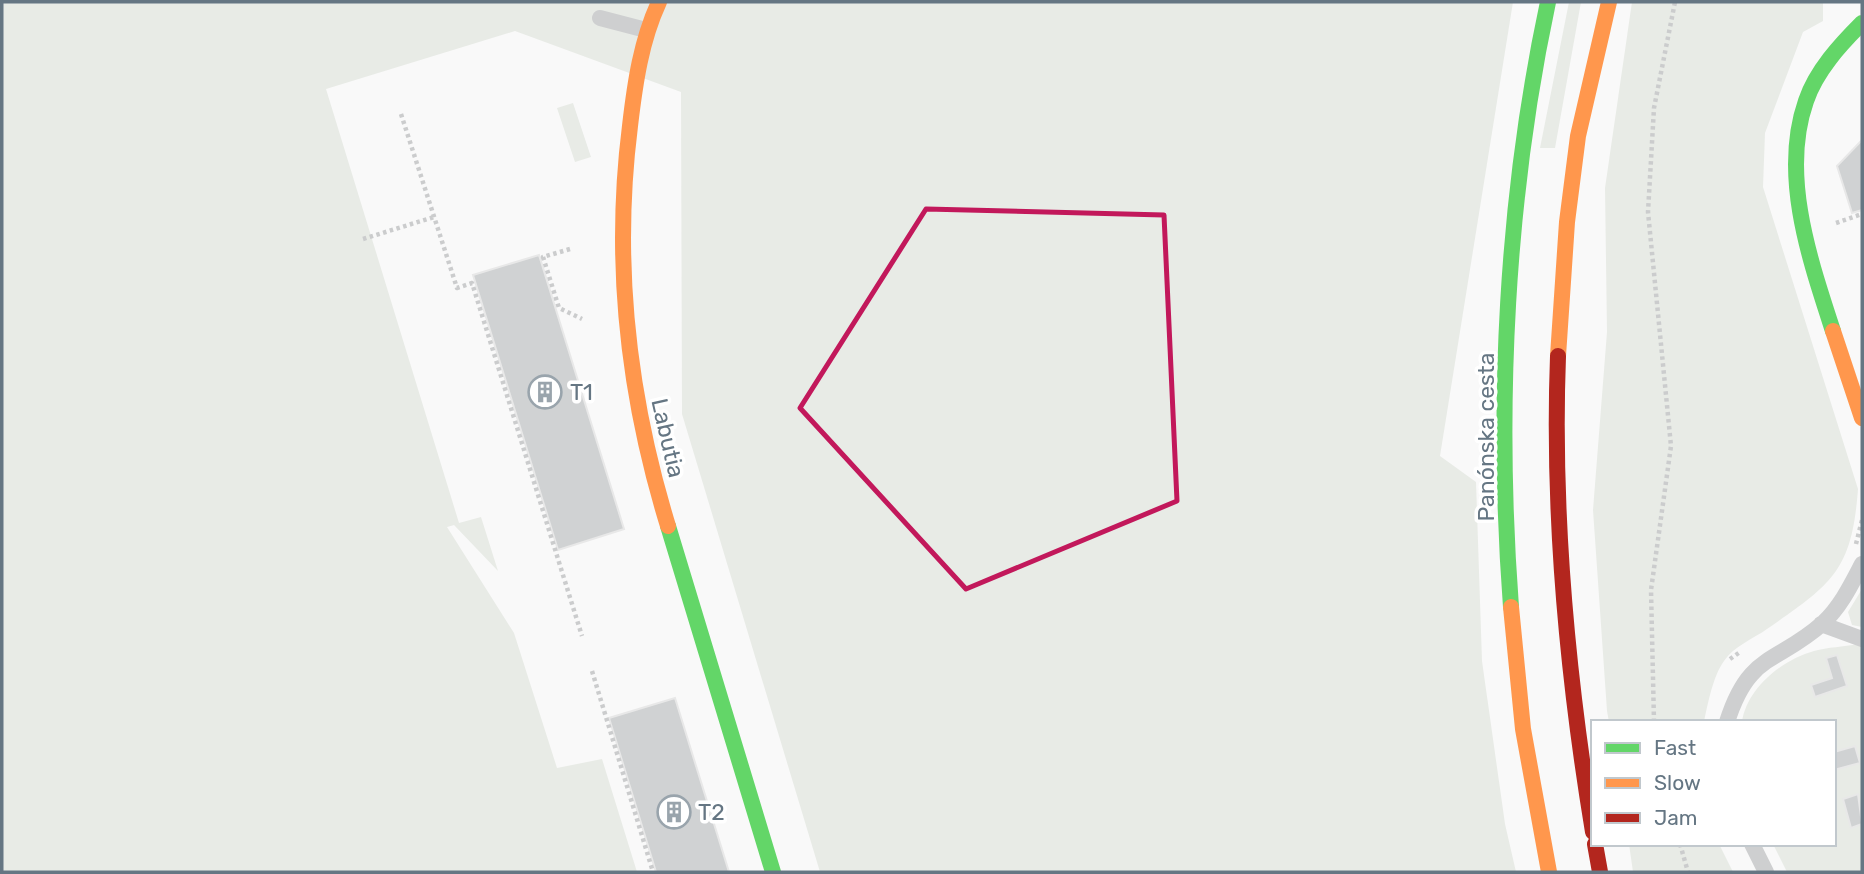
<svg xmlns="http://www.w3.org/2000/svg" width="1864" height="874" font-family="Rubik,sans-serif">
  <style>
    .green { fill: #e8ebe6 }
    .building { fill: #d0d2d3; stroke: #e8e8e8; stroke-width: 2 }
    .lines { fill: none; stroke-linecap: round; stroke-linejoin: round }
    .path { stroke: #cbcccd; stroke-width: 4.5; stroke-dasharray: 3.5 3.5; stroke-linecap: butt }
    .lane { stroke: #cecfd0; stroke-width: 16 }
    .fast { stroke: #63d668; stroke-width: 16 }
    .slow { stroke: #ff974d; stroke-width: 16 }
    .jam { stroke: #b3261e; stroke-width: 16 }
    .marked { fill: none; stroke: #c2185b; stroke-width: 5; stroke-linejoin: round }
    .labels { text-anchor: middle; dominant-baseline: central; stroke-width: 7; stroke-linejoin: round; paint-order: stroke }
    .poi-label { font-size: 23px; fill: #657683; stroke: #fff; text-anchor: start }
    .street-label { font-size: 23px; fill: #657683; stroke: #fff }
  </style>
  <rect width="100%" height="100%" fill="#f9f9f9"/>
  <path class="green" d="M2 2H1513L1440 456 1476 482 1482 661 1505 824 1516 872H820L682 414 681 92 515 31 326 89 459 523 481 517 498 571 454 525 447 527 514 633 557 768 602 759 637 872H2Z
    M1569 2H1581L1555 148H1540Z
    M1632 2H1823V21L1803 32 1765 133 1763 187 1858 489C1852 571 1832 584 1767 629 1753 639 1734 646 1724 661 1713 676 1708 703 1704 722H1609L1607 711 1593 510 1607 332 1605 188Z
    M573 103 591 157 575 162 557 108Z
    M1862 589V627L1852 625 1848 612Z
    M1858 644 1862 646V872H1787L1773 844H1834V722H1742C1747 688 1782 660 1814 651 1828 647 1843 647 1858 644Z
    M1629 844H1719L1733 872H1633Z"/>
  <path class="building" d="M1862 140V210L1852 213 1837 166Z
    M539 255 624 529 558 550 473 275Z
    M1837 655 1847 686 1815 697 1811 685 1832 678 1826 658Z
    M675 698 692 753 729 872H656L609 718Z
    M1855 746 1860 763 1834 770V752Z
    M1858 794 1862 824 1851 828 1843 799Z"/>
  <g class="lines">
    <path class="path" d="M401 114 457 288 472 283 582 636
      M1836 223 1862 214
      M363 239 434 217
      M570 249 543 257 559 308 582 319
      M1856 544 1862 520
      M1730 659 1740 652
      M592 671 653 872
      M1654 722 1651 590 1671 446 1648 212 1654 108 1675 2
      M1680 844 1688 872"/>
    <path class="lane" d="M600 18 646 30
      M1821 624 1862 639
      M1727 722C1749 652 1777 664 1823 623 1841 606 1851 585 1862 564
      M1752 844 1766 872"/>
    <path class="fast" d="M1833 331C1810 260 1780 175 1806 101 1816 71 1840 45 1862 23
      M668 526 773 872
      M1511 607C1496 407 1506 198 1548 2"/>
    <path class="slow" d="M659 2C641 41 635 83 630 126 613 261 628 396 668 526
      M1833 331 1862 418
      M1558 356 1567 222 1578 136 1609 2
      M1511 607 1523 729 1549 872"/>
    <path class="jam" d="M1558 356C1552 516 1567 674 1593 832
      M1595 844 1600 872"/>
  </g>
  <path class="marked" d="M926 209 1164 215 1177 501 966 589 800 408Z"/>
  <defs>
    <symbol id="building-ring" viewBox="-11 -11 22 22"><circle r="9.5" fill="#fff" stroke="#99a4ac" stroke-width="1.5"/><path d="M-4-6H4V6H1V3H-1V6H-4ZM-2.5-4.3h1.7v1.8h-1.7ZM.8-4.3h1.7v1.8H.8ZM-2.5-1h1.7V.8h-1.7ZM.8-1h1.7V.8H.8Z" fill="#99a4ac"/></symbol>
  </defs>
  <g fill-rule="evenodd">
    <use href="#building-ring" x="526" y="373" width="38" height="38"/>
    <use href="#building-ring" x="655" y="793" width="38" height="38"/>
  </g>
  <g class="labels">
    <g class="poi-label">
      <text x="570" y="392">T1</text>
      <text x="698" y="812">T2</text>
    </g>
    <g class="street-label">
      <text transform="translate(1486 437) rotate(-90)">Panónska cesta</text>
      <text transform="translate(668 438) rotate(77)">Labutia</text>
    </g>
  </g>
  <rect width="1864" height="874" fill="none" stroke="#657683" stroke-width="7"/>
  <rect x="1591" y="720" width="245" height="126" fill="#ffffff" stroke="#c1c8cd" stroke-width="2"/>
  <rect x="1605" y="743" width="35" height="10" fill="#63d668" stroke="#c1c8cd" stroke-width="2"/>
  <text x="1654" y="755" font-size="21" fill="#657683">Fast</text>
  <rect x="1605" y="778" width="35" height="10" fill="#ff974d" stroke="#c1c8cd" stroke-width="2"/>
  <text x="1654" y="790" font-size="21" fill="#657683">Slow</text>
  <rect x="1605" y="813" width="35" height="10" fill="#b3261e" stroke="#c1c8cd" stroke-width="2"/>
  <text x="1654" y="825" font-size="21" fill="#657683">Jam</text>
</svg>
